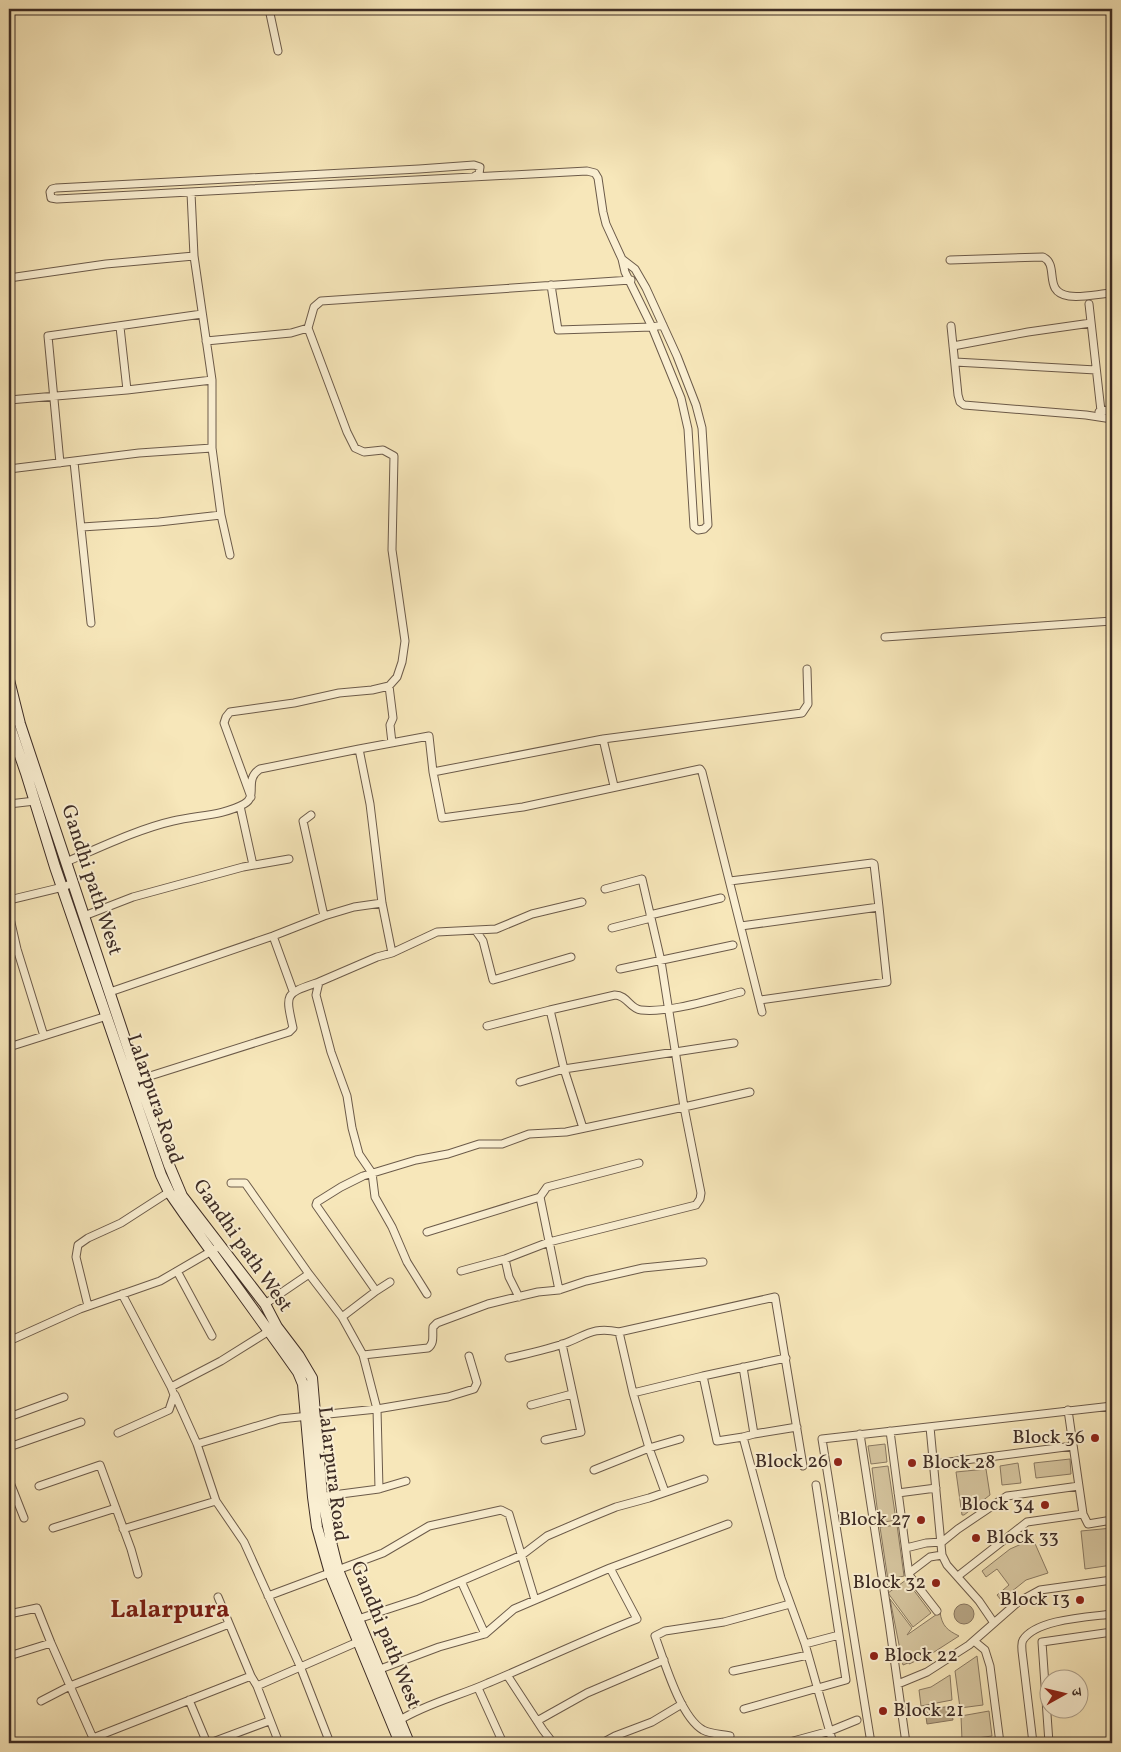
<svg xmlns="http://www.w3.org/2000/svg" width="1121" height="1752" font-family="Vollkorn,'Noto Serif Devanagari',serif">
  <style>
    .green { fill: #d7c7a1; stroke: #8a7a63 }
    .water { fill: #b8a787; stroke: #877660 }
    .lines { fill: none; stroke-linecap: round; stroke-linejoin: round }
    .street-casing { stroke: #6c5b4a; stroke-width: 9 }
    .secondary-casing { stroke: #3d2c25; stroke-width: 12 }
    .street { stroke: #faefd2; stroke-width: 7 }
    .secondary { stroke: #faefd2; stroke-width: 10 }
    .poi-dot { fill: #8f2418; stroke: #faefd2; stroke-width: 2 }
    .labels { text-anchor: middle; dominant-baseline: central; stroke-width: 4; stroke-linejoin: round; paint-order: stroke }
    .street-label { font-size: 20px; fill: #3d2c25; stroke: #faefd2 }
    .poi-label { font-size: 20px; fill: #3d2c25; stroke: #faefd2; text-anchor: end }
    .district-label { font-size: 25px; font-weight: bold; fill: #7a1f14; stroke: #faefd2 }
  </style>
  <rect width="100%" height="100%" fill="#f7e7ba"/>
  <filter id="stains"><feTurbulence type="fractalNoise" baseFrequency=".004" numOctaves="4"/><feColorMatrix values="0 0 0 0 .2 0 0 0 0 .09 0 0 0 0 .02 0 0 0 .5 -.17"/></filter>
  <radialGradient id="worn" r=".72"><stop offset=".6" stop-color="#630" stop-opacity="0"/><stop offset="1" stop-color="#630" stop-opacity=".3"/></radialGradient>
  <path class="green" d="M885 1444 887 1462 871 1464 868 1446Z
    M1070 1459 1071 1474 1036 1478 1034 1463Z
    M1018 1463 1021 1483 1002 1485 1000 1466Z
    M888 1466 896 1520 879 1523 872 1468Z
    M986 1469 990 1495 964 1515H962L956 1472Z
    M897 1525 904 1576 888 1580 880 1527Z
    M1112 1528V1565L1085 1569 1081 1531Z
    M1033 1539 1048 1573 1026 1580 1001 1600 997 1595 1009 1585 997 1569 986 1577 982 1571 1010 1549Z
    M906 1580 931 1613 913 1627 888 1593Z
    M890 1599 912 1628 907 1635 940 1612C942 1626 947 1630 959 1636L931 1654 909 1664 908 1660V1663L903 1665Z
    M977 1656 983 1705 960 1708 955 1671Z
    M950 1675 952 1700 921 1706 919 1690 931 1687Z
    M989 1711 992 1736 962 1740 961 1716Z"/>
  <path class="water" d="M954 1614a10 10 0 1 1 20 0a10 10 0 1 1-20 0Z
    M951 1706 953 1720 927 1724 925 1710Z"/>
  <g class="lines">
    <defs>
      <path id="street" d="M269 9 278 51
        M475 176 479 174 480 167 474 165 419 169 56 188 52 189 50 192 51 198 57 199 587 171 595 173 598 178 603 212 606 224 622 259 625 272 652 327 681 398 688 429 694 527 698 530 704 529 708 525 702 428 696 405 677 356 646 288 635 269 622 259
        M191 193 194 256
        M950 260 1043 257C1060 265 1042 292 1069 296 1082 298 1098 294 1112 293
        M9 278 106 264 194 256 212 380V448L221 515 230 555
        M551 285 558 330 652 327 663 325
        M1089 304 1101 411
        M951 326 958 395 960 402 964 405 1086 415 1112 419
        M120 327 127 390
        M308 328 314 307 321 301 631 280
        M206 341 291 333 308 328 347 432 355 448 364 452 383 450 394 456 392 550 405 641 402 662 397 677 389 686 372 690 339 693 294 703 230 712 226 717 224 723 251 797
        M953 346 1028 332 1091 323
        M955 362 1096 370
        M9 400 127 390 212 380
        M1099 412 1112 409
        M74 462 91 623
        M60 463 48 336 202 314
        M9 469 139 453 212 448
        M82 527 159 522 221 515
        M885 637 1112 621
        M389 686 393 718 390 725 392 743
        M603 739 614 786
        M433 772 603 739 802 713 808 704 807 669
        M9 804 35 801
        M240 806 253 865
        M311 815 303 821 324 916 354 907 382 903
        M66 862C99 848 138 829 173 821 197 815 222 816 244 804 259 796 243 780 260 769L359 749
        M730 881 872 863 874 864 879 907
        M9 900 63 887 73 883
        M9 914 17 949 44 1036
        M650 915 721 898
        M84 916 133 897 243 867 289 859
        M741 926 879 907 887 982 760 1000
        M612 928 651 918
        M476 931 483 941 493 980 571 957
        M273 936 293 991
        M392 953 437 932 496 929 532 914 582 902
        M620 969 733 945
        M110 992 273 936 324 916
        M550 1010 615 995C627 995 630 1009 641 1010 670 1013 712 999 741 992
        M487 1026 550 1010 564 1069 583 1128
        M9 1047 107 1016
        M520 1082 564 1069 734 1043
        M136 1083 150 1076 289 1032 293 1028C285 992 285 994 319 982
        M231 1183H245L309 1274
        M427 1232 540 1197
        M505 1259 509 1277 519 1297
        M177 1271 212 1336
        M461 1271 505 1259 549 1242 696 1205 700 1199 701 1193 684 1107 750 1092
        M559 1290 540 1197 547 1187 639 1163
        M376 1291 390 1282
        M122 1294 171 1387 221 1361 269 1331
        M427 1294 407 1262 392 1227 375 1197 372 1173 359 1154 352 1128 347 1096 331 1052 316 995 319 982 377 957 392 953 382 903 370 804 359 749 429 736 433 772 442 818 523 807 700 769 702 772 762 1012
        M265 1304 309 1274 342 1317 363 1355 377 1409 280 1419 197 1444 216 1501 244 1542 300 1666 330 1743
        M88 1306 76 1257 78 1245 88 1238 121 1223 169 1192
        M342 1317 376 1291 316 1205 317 1202 341 1187 363 1176 416 1160 448 1154 479 1144H502L529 1134 566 1132 684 1107 661 961 642 879 605 889
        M619 1332 775 1297 803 1466
        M9 1341 80 1309 160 1281 215 1249
        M363 1355 428 1348C435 1343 432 1335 433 1327L437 1323 488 1304 538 1292 559 1290 586 1281 643 1268 703 1262
        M509 1358C527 1354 545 1350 563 1344 586 1336 592 1326 619 1332L633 1393 703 1376 717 1441 743 1437 781 1578 805 1644 833 1743
        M743 1367 754 1434
        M703 1376 786 1358
        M633 1393 649 1448 665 1492
        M175 1395 197 1444
        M531 1405 572 1394
        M1110 1407 1112 1422
        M1068 1410 1083 1514 1088 1524 1112 1520
        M9 1417 64 1397
        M930 1427 942 1555 947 1565 979 1601 994 1623
        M890 1431 909 1575 937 1611
        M118 1433 169 1410 174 1395 171 1387
        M860 1434 889 1622 906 1743
        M743 1437 754 1434 797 1427
        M545 1440 581 1432 562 1344
        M9 1447 81 1422
        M934 1464 1073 1446
        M594 1470 649 1448 680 1439
        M9 1480 24 1518
        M39 1486 100 1465 131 1549 138 1574
        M379 1489 377 1409 448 1397 474 1389 477 1383 469 1356
        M898 1493 936 1488
        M318 1497 379 1489 406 1481
        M53 1528 116 1508
        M123 1529 216 1501
        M906 1548 926 1543 942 1542 958 1529 1007 1496 1079 1486
        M909 1573 930 1557 942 1555
        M958 1576 1027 1522 1083 1514
        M461 1581 485 1634
        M268 1596 383 1553 429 1526 501 1510 509 1514 535 1600
        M218 1597 251 1676 257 1686 279 1743
        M9 1614 37 1608 51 1643 93 1738 251 1676
        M358 1619 419 1599 522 1555 547 1536 589 1518 616 1507 649 1498 704 1479
        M974 1641 985 1650 990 1666 1000 1743
        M805 1644 839 1635
        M9 1656 51 1643
        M375 1671 439 1647 485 1634 514 1609 610 1568 728 1524
        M733 1671 808 1655
        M507 1675 543 1730 553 1743
        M898 1684 927 1672 969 1645 1018 1602 1040 1590 1112 1580
        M257 1686 362 1640
        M478 1688 503 1743
        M189 1700 207 1743
        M41 1701 70 1686 229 1624
        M744 1709 846 1680 816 1485
        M400 1720C428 1703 459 1696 488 1683 538 1662 586 1639 637 1619L610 1568
        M537 1721 587 1693 664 1660
        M730 1736C721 1734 711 1734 703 1730 680 1717 664 1660 655 1636L665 1631 724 1622 790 1604
        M210 1743 269 1721
        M602 1743 615 1736 652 1722 682 1704
        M786 1743 830 1731 857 1720
        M871 1743 822 1439 1112 1406
        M1033 1743 1022 1651C1022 1647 1021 1643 1023 1640 1036 1619 1089 1617 1112 1614
        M1049 1743 1042 1642 1112 1632"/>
      <path id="secondary" d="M1111 9 1112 16
        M9 680 20 724 139 1081 169 1165 182 1196 265 1304 277 1327 299 1356 312 1378 322 1496 332 1546 338 1570 409 1743
        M9 724 26 773 55 867 161 1175 169 1192 185 1215 281 1348 298 1372 303 1384 313 1497 317 1527 330 1573 400 1743"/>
    </defs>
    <use href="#street" class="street-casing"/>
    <use href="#secondary" class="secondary-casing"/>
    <use href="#street" class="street"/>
    <use href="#secondary" class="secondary"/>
  </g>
  <g class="poi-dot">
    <circle cx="1095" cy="1438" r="5"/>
    <circle cx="838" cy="1462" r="5"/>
    <circle cx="912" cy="1463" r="5"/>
    <circle cx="1045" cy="1505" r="5"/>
    <circle cx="921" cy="1520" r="5"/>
    <circle cx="976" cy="1538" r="5"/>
    <circle cx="936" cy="1583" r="5"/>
    <circle cx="1080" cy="1600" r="5"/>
    <circle cx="874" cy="1656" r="5"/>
    <circle cx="883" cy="1711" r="5"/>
  </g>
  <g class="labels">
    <g class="street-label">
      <text transform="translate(91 880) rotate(72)">Gandhi path West</text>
      <text transform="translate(154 1099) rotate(71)">Lalarpura Road</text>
      <text transform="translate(242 1246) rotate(55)">Gandhi path West</text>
      <text transform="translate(332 1474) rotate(83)">Lalarpura Road</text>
      <text transform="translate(385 1635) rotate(68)">Gandhi path West</text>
    </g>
    <g class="poi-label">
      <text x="1085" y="1438">Block 36</text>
      <text x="828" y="1462">Block 26</text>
      <text x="922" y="1463" text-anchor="start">Block 28</text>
      <text x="1035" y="1505">Block 34</text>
      <text x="911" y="1520">Block 27</text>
      <text x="986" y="1538" text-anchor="start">Block 33</text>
      <text x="926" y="1583">Block 32</text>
      <text x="1070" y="1600">Block 13</text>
      <text x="884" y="1656" text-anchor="start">Block 22</text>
      <text x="893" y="1711" text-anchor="start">Block 21</text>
    </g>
    <g class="district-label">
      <text x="170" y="1610">Lalarpura</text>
    </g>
  </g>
  <rect width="1121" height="1752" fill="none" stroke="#f7e7ba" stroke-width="30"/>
  <rect x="10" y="10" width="1101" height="1732" fill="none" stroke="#3d2c25" stroke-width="2.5"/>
  <rect x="15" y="15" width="1091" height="1722" fill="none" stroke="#3d2c25"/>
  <g transform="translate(1064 1694) rotate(82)"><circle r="24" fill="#faefd2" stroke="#aea18d"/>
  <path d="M0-4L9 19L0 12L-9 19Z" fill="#8f2418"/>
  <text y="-8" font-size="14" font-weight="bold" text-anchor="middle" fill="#3d2c25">उ</text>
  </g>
  <rect width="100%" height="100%" filter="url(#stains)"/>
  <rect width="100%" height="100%" fill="url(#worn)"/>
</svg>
